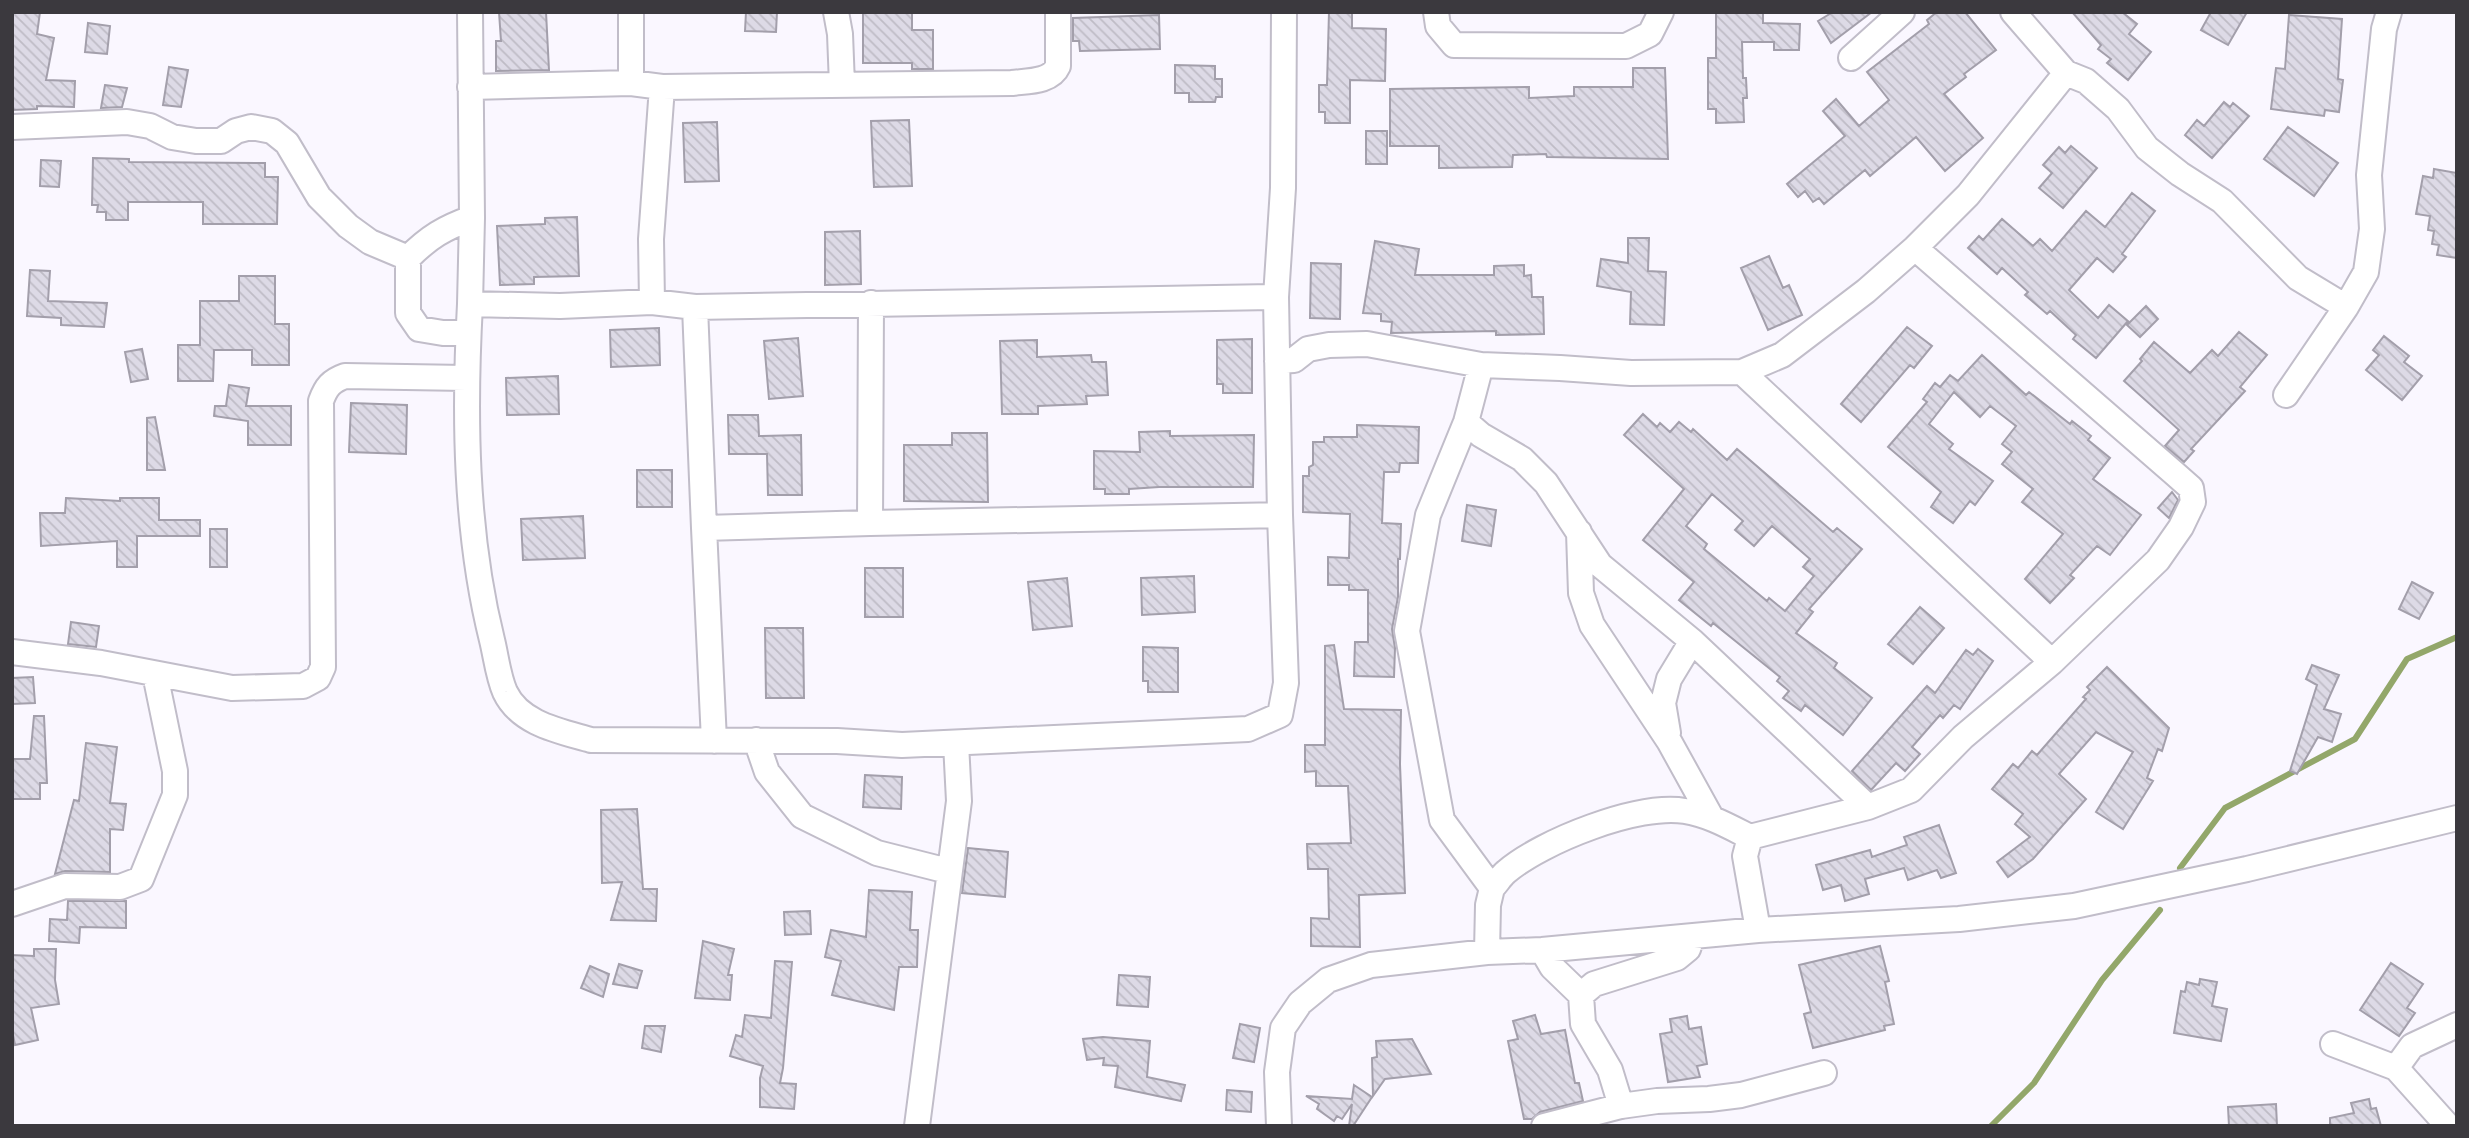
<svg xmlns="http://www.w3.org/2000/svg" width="2469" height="1138" font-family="'Source Serif 4',serif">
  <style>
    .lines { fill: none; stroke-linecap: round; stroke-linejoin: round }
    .stream { stroke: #93a76a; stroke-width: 6 }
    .building { fill: url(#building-back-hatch); stroke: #a39fab; stroke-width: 2; fill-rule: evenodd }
    .minor-casing { stroke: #c1bdc9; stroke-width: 28 }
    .minor { stroke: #fff; stroke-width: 24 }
  </style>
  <defs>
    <pattern id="building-back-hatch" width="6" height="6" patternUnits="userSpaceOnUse" patternTransform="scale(1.75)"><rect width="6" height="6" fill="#dddae6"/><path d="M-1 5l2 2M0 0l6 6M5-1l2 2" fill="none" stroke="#bfbcc6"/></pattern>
  </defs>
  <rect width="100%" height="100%" fill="#faf7ff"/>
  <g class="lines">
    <path class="stream" d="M2180 868 2225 808 2355 739 2407 659 2457 637
      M1991 1126 2034 1083 2102 980 2160 910"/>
  </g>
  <path class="building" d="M12 12H40L37 34 54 38 46 80 75 81 74 107 37 106V109L12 110Z
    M499 12H546L549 70 496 71V41H501Z
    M746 12H777L776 32 745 31Z
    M863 12H912V30H933V69H912V63H863Z
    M1329 12H1352V28L1386 29 1385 81 1350 80V123H1325V112H1319V85H1327Z
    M1833 12H1872L1831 43 1818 21Z
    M1937 12H1965L1996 50 1964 74 1966 77 1944 94 1983 138 1945 171 1916 137 1870 176 1865 170 1824 204 1819 198 1813 202 1805 191 1798 197 1787 184 1845 136 1823 111 1836 99 1859 126 1889 100 1867 72 1929 24 1927 20Z
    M2072 12H2122L2137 24 2129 34 2151 52 2128 80 2107 63 2111 59 2098 49 2101 45Z
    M2211 12H2247L2228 45 2201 30Z
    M1716 13H1763V23L1800 24 1799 50H1774V42H1742L1743 78H1746L1747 98H1743L1744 122 1716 123V109H1708V58H1716Z
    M1159 15 1160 49 1080 51 1079 41H1073V18Z
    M2289 15 2342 19 2338 79 2343 80 2339 112 2325 110 2324 116 2271 109 2276 68 2285 69Z
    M88 23 110 26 107 54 85 52Z
    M1175 65 1215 66V79H1222V97H1216L1215 102H1189V93H1175Z
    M169 67 188 70 181 107 163 105Z
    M1633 68H1665L1668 159 1547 157 1546 154 1513 155 1512 167 1439 168V146H1390V89L1529 87V98L1574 96V87H1633Z
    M105 85 127 88 122 107 101 108Z
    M2224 102 2230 107 2233 103 2249 116 2212 158 2185 135 2197 120 2204 126Z
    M909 120 912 186 874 187 871 121Z
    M717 122 719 181 685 182 683 123Z
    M2288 127 2338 163 2314 196 2264 159Z
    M1366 131H1387V164H1366Z
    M2071 146 2097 168 2063 208 2039 188 2052 173 2043 165 2059 147 2065 153Z
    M93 158 129 159V162L265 163V177H278L277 224H203V202H128V220H106V212H97L98 205H92Z
    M41 160 61 161 59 187 40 186Z
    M2434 169 2457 173V258L2437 255 2439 245 2432 244 2434 231 2428 230 2430 216 2416 214 2423 176 2433 178Z
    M2132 193 2155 211 2122 254 2126 257 2113 272 2097 258 2069 290 2098 318 2109 305 2128 321 2096 358 2073 339 2076 335 2050 311 2047 314 2025 295 2028 292 2002 268 1997 274 1968 248 1979 236 1983 240 2002 219 2033 246 2040 239 2052 251 2086 211 2105 227Z
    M577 217 579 276 534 277V284L500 285 497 226 545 224V218Z
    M860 231 861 284 825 285V232Z
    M1628 238H1649L1648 271 1666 272 1664 325 1630 324 1631 292 1597 286 1601 259 1628 263Z
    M1375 241 1419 249 1415 275H1494V266L1524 265V276L1531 275 1532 297H1543L1544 334 1496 335V331L1391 333 1392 322 1381 321V314L1363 313Z
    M1769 256 1783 288 1789 285 1802 315 1768 330 1741 268Z
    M1311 263 1341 264 1340 319 1310 318Z
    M30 270 50 271 48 301 107 303 104 327 61 325V318L27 316Z
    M239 276H275V324H289V365H252V350H214L213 381H178V345H200V301H239Z
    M2146 306 2158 319 2140 337 2127 325Z
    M1907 327 1932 346 1914 368 1910 365 1861 422 1841 404Z
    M659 328 660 365 611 367 610 330Z
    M2239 332 2267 355 2240 387 2245 391 2191 449 2194 451 2184 462 2165 446 2179 430 2124 381 2142 361 2140 359 2154 342 2190 373 2212 350 2218 356Z
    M2384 336 2409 356 2404 362 2422 376 2402 400 2366 370 2379 355 2373 350Z
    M798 338 803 396 769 399 764 341Z
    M1252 339V393H1223V384H1217V340Z
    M1037 340V357L1091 355 1092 362H1106L1108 395 1086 396 1087 404 1038 406V414H1002L1000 341Z
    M142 349 148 379 131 382 125 352Z
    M1982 355 2026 395 2029 392 2070 424 2072 421 2091 436 2088 440 2110 458 2093 479 2141 515 2110 555 2097 546 2070 575 2074 578 2050 603 2025 579 2063 534 2022 502 2033 489 2002 464 2012 452 2002 444 2016 426 1990 406 1980 417 1954 392 1929 424 1953 444 1949 449 1993 481 1975 505 1970 501 1953 523 1931 507 1941 492 1888 447 1927 402 1923 399 1935 383 1940 387 1950 375 1958 381Z
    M558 376 559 414 507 415 506 378Z
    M229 385 249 388 246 406H291V445H248V421L214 416 215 406H226Z
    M351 403 407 405 406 454 349 452Z
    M1643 414 1657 427 1660 423 1670 432 1679 422 1691 432 1693 429 1727 460 1737 449 1833 532 1837 528 1862 549 1809 609 1813 612 1796 633 1837 663 1834 668 1872 698 1843 735 1805 705 1801 711 1783 698 1789 691 1777 681 1780 677 1713 623 1711 626 1679 600 1694 582 1643 540 1684 489 1624 435ZM1712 494 1743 521 1735 530 1754 546 1772 526 1810 559 1803 567 1814 576 1785 611 1769 598 1767 601 1704 549 1707 544 1686 526Z
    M728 415H758L759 436 801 435 802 495H768L767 454H729Z
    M155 417 165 470H147V418Z
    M1357 425 1419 427 1418 463H1400L1399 472H1384L1382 523 1401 524 1400 559H1398V597L1392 629 1395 648 1394 677 1354 676 1355 642H1368V590H1349V585H1328V557L1349 558 1350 514 1303 512V476H1309V467L1313 465V442H1324V437H1357Z
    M1170 431V436L1254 435 1253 487H1159L1129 489V494H1105V489H1094V451L1140 452 1139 432Z
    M952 433H987L988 502 904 501V445H952Z
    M637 470H672V507H637Z
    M2172 492 2178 500 2169 518 2158 508Z
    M66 498 120 501V498H159V520H200V536H137V567H117V541L41 546 40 513H65Z
    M1467 505 1496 510 1491 546 1462 541Z
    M583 516 585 558 523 560 521 519Z
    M210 529H227V567H210Z
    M865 568H903V617H865Z
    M1194 576 1195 612 1142 615 1141 578Z
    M1067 578 1072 626 1033 630 1028 582Z
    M2412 582 2433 593 2419 619 2399 609Z
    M1920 607 1944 628 1913 664 1888 644Z
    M71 622 99 626 96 647 68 644Z
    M765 628H803L804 698H766Z
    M1334 645 1344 709 1401 710 1400 764 1405 893 1359 895 1360 947 1311 946V918L1329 919 1328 869H1308L1307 844 1351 843 1348 786H1316V771L1305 772V745H1325V646Z
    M1143 647 1178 648V692H1148V681H1143Z
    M1978 649 1993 661 1960 709 1954 705 1943 718 1940 715 1912 747 1920 754 1905 771 1896 763 1871 790 1852 771 1927 686 1935 693 1966 650 1973 655Z
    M2312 665 2339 675 2324 709 2341 714 2332 742 2318 737 2297 774 2290 771 2317 685 2306 679Z
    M2107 667 2169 728 2162 751 2158 749 2147 778 2153 781 2123 829 2096 812 2133 752 2096 732 2059 774 2086 799 2033 859 2008 877 1997 862 2030 837 2015 824 2023 814 1992 789 2013 764 2018 768 2032 751 2037 755 2086 699 2083 697 2090 690 2087 687Z
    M33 677 35 703 12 704V678Z
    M34 716H44L47 783H40V799H12V759H30Z
    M86 743 117 747 110 803 126 804 123 830 110 829V872L65 871 55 874 74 800 79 801Z
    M865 775 902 777 901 809 863 807Z
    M637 809 643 889H657L656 921 611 920 622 882 602 883 601 810Z
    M1939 825 1956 873 1941 878 1937 870 1908 880 1904 868 1865 879 1869 894 1845 901 1841 885 1823 890 1816 865 1870 850 1872 857 1907 845 1904 837Z
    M968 848 1008 852 1005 897 962 893Z
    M869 890 912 892 910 930H918L917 967H899L894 1010 832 995 841 961 825 957 831 930 866 937Z
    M68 901H126V928L80 927 79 943 49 941 50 919 67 920Z
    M810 911 811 934 785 935 784 912Z
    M703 941 734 949 728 975H732L730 1000 695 998Z
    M1880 946 1889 981 1885 982 1894 1024 1884 1026 1885 1030 1813 1048 1804 1014 1811 1012 1799 965Z
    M34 949H56L55 980 59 1004 31 1008 38 1040 15 1045 12 1030V955L34 956Z
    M775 961 792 962 783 1068 780 1083 796 1084 794 1109 760 1107V1078L763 1066 730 1056 736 1035 742 1037 745 1015 771 1018Z
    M2391 963 2423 984 2407 1008 2415 1013 2399 1036 2360 1010Z
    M619 964 642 971 637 988 613 984Z
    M590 966 609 974 603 997 581 988Z
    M1119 975 1150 977 1148 1007 1117 1005Z
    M2200 979 2217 982 2212 1006 2227 1009 2221 1041 2174 1033 2181 991 2185 992 2187 982 2199 985Z
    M1535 1015 1541 1034 1565 1030 1575 1083H1579L1583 1101 1540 1112 1532 1119H1524L1508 1041 1518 1039 1513 1021Z
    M1687 1016 1689 1029 1701 1027 1707 1064 1697 1066 1700 1077 1668 1082 1660 1034 1672 1032 1670 1019Z
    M1240 1024 1260 1028 1254 1062 1233 1058Z
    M645 1026H665L661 1052 642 1048Z
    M1103 1037 1150 1041 1147 1077 1185 1085 1181 1101 1115 1087 1118 1066 1103 1065 1104 1058 1087 1060 1083 1039Z
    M1412 1039 1431 1074 1385 1079 1373 1096 1372 1058 1377 1057 1376 1041Z
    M1354 1085 1372 1097 1353 1126H1349L1352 1104 1342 1119 1337 1116 1334 1121 1317 1109 1319 1104 1306 1096 1352 1099Z
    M1227 1090 1252 1092 1251 1112 1226 1110Z
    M2369 1099 2371 1109 2376 1108 2381 1126H2330V1118L2354 1113 2351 1103Z
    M2276 1104 2277 1126H2229L2228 1107Z"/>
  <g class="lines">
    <defs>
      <path id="minor" d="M470 12 472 218 470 304 560 306 652 302 695 307 1276 297
        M836 12 840 34 842 85
        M1436 12 1438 26 1454 45 1626 46 1650 34 1661 12
        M2013 12 2066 73 2086 81 2118 109 2147 148 2180 174 2222 201 2298 278 2346 307 2366 272 2372 229 2369 175 2384 29 2389 12
        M1851 58 1902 12
        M631 83V12
        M470 87 631 83 662 87
        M12 127 127 122 150 126 172 137 196 141H221L236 131 251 127 272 131 287 143 319 197 348 226 370 242 408 258C429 237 444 228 472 218
        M408 258V313L419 329 443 333H468
        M652 302 651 239 662 87 1012 83C1028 81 1051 82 1058 66V12
        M871 303 870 523 1280 515
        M470 304C464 414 465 532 492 640 496 656 498 676 505 692 520 724 560 731 591 740L837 741 902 745 1248 729 1280 715 1286 683 1280 515 1276 297 1283 188 1284 12
        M695 307 704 528 870 523
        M1277 361 1294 360 1308 349 1329 345 1367 344 1481 365 1560 368 1631 373 1742 372 1782 355 1866 291 1915 248 1968 195 2066 73
        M1481 365 1466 422 1428 515 1407 631 1442 820 1492 888C1497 883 1501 876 1506 872 1542 841 1639 803 1685 811 1709 815 1728 826 1750 837
        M1742 372 2052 662
        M2286 395 2346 307
        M1466 422 1481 435 1522 459 1546 483 1600 565 1692 641 1868 807
        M704 528 714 741
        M1579 532 1581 593 1592 625 1669 741 1711 817
        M12 652 101 663 232 688 303 686 318 678 323 667 321 401C326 387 331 381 345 376L466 378
        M1668 733 1663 703 1669 679 1692 641
        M756 740 767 772 802 816 877 853 948 871
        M12 904 65 886 120 887 141 879 175 795V771L155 674
        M1758 930 1745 856 1750 837 1868 807 1911 790 1963 737 2052 662 2158 560 2181 527 2193 502 2191 488 2174 473 1915 248
        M1542 950 1552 967 1581 995 1583 1024 1610 1070 1621 1106
        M1487 952 1488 905 1492 888
        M1581 995 1594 984 1677 958 1688 949 1692 937
        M2333 1044 2396 1068 2448 1126
        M2396 1068 2412 1046 2457 1025
        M917 1126 959 801 956 743
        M1279 1126 1277 1072 1283 1028 1300 1003 1328 980 1371 965 1487 952 1542 950 1758 930 1959 919 2074 906 2247 869 2457 818
        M1544 1126 1621 1106 1657 1101 1709 1099 1741 1095 1824 1073"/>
    </defs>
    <use href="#minor" class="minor-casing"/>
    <use href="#minor" class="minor"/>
  </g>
  <rect width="2469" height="1138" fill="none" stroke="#3b393e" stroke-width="28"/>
</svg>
